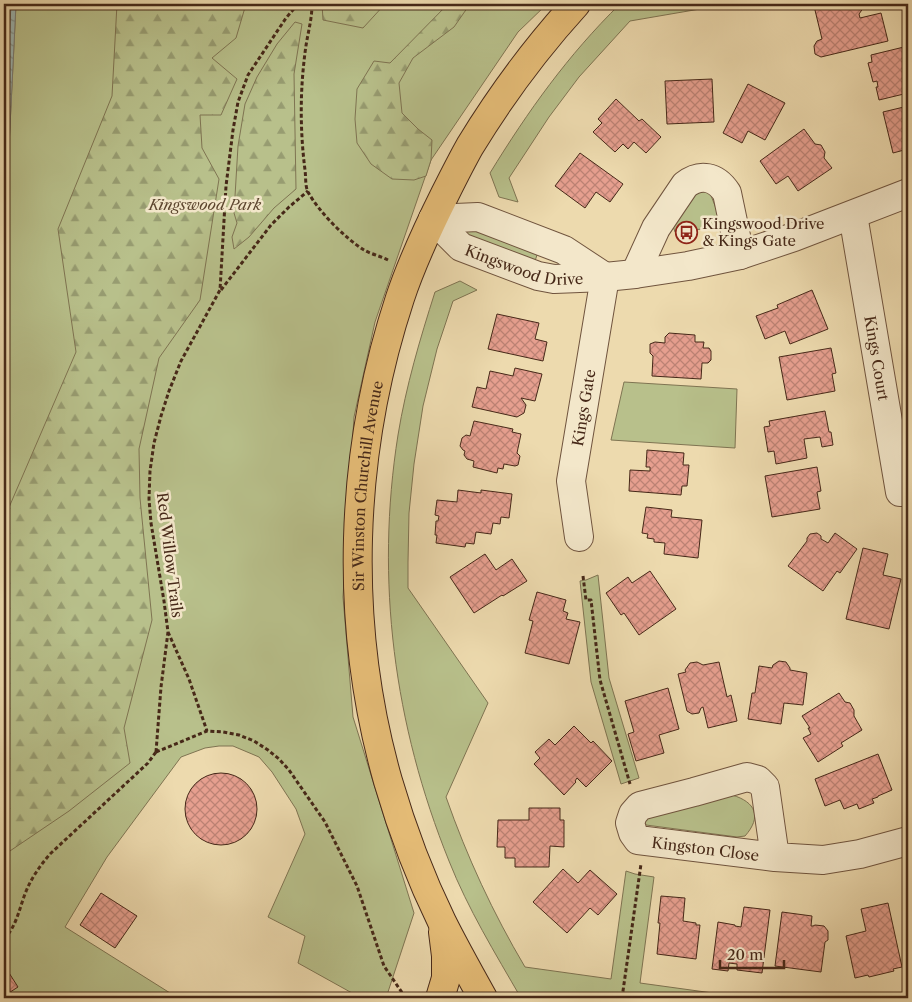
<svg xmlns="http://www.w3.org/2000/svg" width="912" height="1002" font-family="'Libre Caslon Text',serif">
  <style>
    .green { fill: #b8c08b; stroke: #7f7452 }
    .forest { fill: url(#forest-firs); stroke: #7f7452 }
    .water { fill: url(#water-waves); stroke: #7a7e76 }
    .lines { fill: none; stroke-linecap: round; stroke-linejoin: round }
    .shore { stroke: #727066; stroke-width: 1 }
    .building { fill: url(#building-cross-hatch); stroke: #462818 }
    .minor-casing { stroke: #70543e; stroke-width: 30 }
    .major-casing { stroke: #462818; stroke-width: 30 }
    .path { stroke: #462818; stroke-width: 3; stroke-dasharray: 4 2.5; stroke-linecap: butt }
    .minor { stroke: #f3e7ca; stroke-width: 28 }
    .major { stroke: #e6bd77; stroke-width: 28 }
    .labels { text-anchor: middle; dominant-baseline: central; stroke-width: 5; stroke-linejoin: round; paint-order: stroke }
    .park-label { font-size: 15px; font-style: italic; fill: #5d462f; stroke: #f3e7ca }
    .poi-label { font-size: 15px; fill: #462818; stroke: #f3e7ca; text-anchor: start }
    .street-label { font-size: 15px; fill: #462818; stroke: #f3e7ca }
  </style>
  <defs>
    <pattern id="forest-firs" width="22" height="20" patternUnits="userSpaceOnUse" patternTransform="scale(1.25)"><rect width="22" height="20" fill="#b8c08b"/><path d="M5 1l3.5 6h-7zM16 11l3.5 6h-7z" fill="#979c71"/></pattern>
    <pattern id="water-waves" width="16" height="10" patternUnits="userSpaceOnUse" patternTransform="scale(1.25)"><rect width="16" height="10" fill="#9db8b5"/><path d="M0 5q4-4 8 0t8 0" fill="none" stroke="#829692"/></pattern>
    <pattern id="building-cross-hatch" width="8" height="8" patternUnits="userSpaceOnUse" patternTransform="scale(1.25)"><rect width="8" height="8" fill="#e69f8f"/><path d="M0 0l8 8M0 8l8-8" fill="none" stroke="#bc8274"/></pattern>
  </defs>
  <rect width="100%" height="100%" fill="#eddaae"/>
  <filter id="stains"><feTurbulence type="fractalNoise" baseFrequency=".004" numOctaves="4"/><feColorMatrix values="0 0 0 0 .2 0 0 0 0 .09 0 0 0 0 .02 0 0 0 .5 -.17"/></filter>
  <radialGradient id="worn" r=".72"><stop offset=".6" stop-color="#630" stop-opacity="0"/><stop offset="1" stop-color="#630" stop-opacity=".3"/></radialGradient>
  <path class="green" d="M16 4H547L518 32 431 160 375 322 354 417 343 597 353 717 414 913 386 998H361L298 963 305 936 268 917 305 834 296 809 272 772 259 757 233 746H219L205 748 181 757 107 857 65 927 178 998H4V248Z
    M620 4H729L630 21 579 77 549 117 509 178 518 202 499 197 490 173C528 111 568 55 620 4Z
    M699 188 710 193 721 221 711 228 675 232 673 226Z
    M463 225 534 251 537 255 535 261 463 233Z
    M460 281 477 290 453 301 437 349 423 406 414 464 409 513 408 562V588L488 703 446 797C467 857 493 913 525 967L611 979 626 871 635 874 654 877 640 983 749 998H521C495 953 468 909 449 861 394 725 375 580 398 435 406 386 420 339 435 292Z
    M624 382 737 389 735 448 611 440Z
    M598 575 609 678 639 778 621 784 591 682 580 581 586 580Z
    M732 795C756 802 762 817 745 836L737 837 646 825 644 821 645 816Z"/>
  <path class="forest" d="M117 4H246L236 38 212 58 237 79 221 115H200L202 148 219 179 200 300 159 358 139 449 140 498 152 620 124 728 130 763 69 811 4 855V519L76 352 58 229 112 96Z
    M322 4H385L363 28 323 20Z
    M448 4H470L454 27 413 58 399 83 402 113 418 129 432 140 431 160 426 176 414 180 392 179 371 164 357 143 355 119 357 89 374 61 390 63Z
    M295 22 302 24 294 74 296 189 274 208 249 237 234 249 232 237 237 223 234 213 238 146 245 104 257 77 277 44Z"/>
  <path class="water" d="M4 4H16L4 248Z"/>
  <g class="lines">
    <path class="shore" d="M4 144 11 4"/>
  </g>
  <path class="building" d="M823 4H863L864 7 859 14 860 18 881 13 888 41 821 57 815 54 814 46 817 41 822 39 814 6Z
    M908 46V93L879 100 876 87H878L877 81 873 82 868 63 872 62 871 55Z
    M712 79 714 122 667 124 665 81Z
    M748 84 785 103 765 140 748 131 742 143 723 133Z
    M616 99 639 121 642 119 661 137 646 153 634 142 628 149 623 144 615 152 593 132 602 123 598 119Z
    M908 106V149L893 153 883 112Z
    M804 129 815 144 821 145 825 152 824 158 832 168 798 191 788 176 776 184 760 161Z
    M580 153 623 184 610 202 596 192 585 208 555 186Z
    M812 290 828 329 790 344 785 331 765 339 756 316 778 308 777 305Z
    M497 314 539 323 535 339 547 342 543 361 488 349Z
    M669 333 695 335V342H704L703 348H709L711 351V360L708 363H702L701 379 652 376 653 356 650 353V344L655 342 665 343V337Z
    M831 348 836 373 832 374 835 391 787 400 779 357Z
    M515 368 542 374 535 401 521 398 526 405 524 413 517 417 472 407 477 387 486 389 490 371 513 376Z
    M825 411 829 432H831L833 445 822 447 820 437 804 439 807 458 776 464 774 451 768 452 764 427 770 426 769 421Z
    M474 421 513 429 512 432 521 434 517 453 520 456 518 465 515 466 504 464 503 469 498 468 497 473 473 467 474 461 467 459 464 455 465 451 463 450 460 446 462 438 466 435 470 436Z
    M647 450 684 453 683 465H689L687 486H682L681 495 629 491 630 470 650 471V467H646Z
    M817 467 821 491 817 492 820 509 772 517 765 476Z
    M458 490 481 493V490L512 494 509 518 501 517 500 524 493 523 491 534 476 532 474 544 466 543 465 547 436 543 437 535H435L436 521H438L439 516 435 515 437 500 457 502Z
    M646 507 672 510 671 517 702 520 698 558 664 554 665 543 654 542V539L647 538 648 534 642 533Z
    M817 533 821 536V539L828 543 835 533 857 549 840 573 837 571 823 591 788 566 807 541V538L810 534Z
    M863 548 888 554 883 575 901 579 889 629 846 619Z
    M485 554 496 570 512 559 527 581 503 596 502 595 474 613 450 577Z
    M650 571 676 609 639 635 624 613 621 615 606 593 628 577 632 583Z
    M537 592 566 600 563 611 568 613 566 619 580 622 569 664 525 653 533 621 529 620Z
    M779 661 786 662 790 668V670L807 673 803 705 784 703 781 724 748 719 752 693H755L759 666 772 668 773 665Z
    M697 662 703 665 719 662 727 697 731 695 737 721 708 728 703 707 701 708 699 713 692 714 687 711 678 674 686 672 685 670 690 663Z
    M668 688 679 729 659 735 664 753 636 761 628 734 634 732 625 701Z
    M839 693 845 702 850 703 854 710V716L862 730 841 743 843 746 818 762 803 738 811 734 808 728H810L802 716Z
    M574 726 591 743 593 741 612 761 586 787 577 778 575 781 576 782 564 795 534 764 540 758 535 752 549 739 555 745Z
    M908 733V749L905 734Z
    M878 754 892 790 878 796V797L872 799 874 803 859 809 857 804 844 809 840 800 825 806 815 779Z
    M185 809a36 36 0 1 1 72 0a36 36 0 1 1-72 0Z
    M529 808H560V820H564V847L550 846 549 867H515V858H505V847H497L498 820H529Z
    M563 869 578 883 590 870 617 894 598 915 590 908 567 933 533 902Z
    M101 893 137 916 115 948 80 925Z
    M661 896 685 898 683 921 696 923V925H700L696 959 657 954 660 923H658Z
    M888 903 902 967 893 969 894 971 869 977 868 975 855 978 846 936 866 931 861 909Z
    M744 907 770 910 762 973 737 970V964L729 963 728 971 712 969 718 922 735 925V926L741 927Z
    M782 912 812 916 811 926H813L815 925 824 926 828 931V940L825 942 821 972 775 966Z
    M4 965 18 987 4 996Z"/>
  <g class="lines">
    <defs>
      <g id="minor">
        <path id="s1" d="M853 215 900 492H908"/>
        <path id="s2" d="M433 219 461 247 538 276 554 279 605 277 635 274 688 266 740 255 794 237 908 193"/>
        <path d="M433 219 478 217 564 250 605 277"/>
        <path d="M635 274 656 228 685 185C700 173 716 176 727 193L740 255"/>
        <path id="s3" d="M579 537 571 481 605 277"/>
        <path id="s4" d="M775 857 765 787 758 780 747 777 694 792 640 806 633 814 630 823 633 833 638 840 775 857 823 860 860 854 908 841"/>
      </g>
      <g id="major">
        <path d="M440 998 446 978V956L443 932"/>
        <path id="s5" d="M483 998C469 973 455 948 442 922 420 877 402 829 388 781 343 623 349 453 400 298 412 262 428 228 445 194 453 178 461 162 470 146 501 95 536 48 576 4"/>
      </g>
    </defs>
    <use href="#minor" class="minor-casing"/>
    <use href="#major" class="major-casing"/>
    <path class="path" d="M312 4C312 21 307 35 305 53 300 91 300 131 305 170 306 177 305 186 308 192 319 212 345 238 364 250 371 254 380 256 388 260
      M221 290 271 225 289 207 308 191
      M583 576 586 600H591L600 680 630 784
      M168 632 189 679 207 731
      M156 752 161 687 168 632 164 601 151 523 149 499 150 471 154 443 161 416 169 391 181 361 220 290 226 186 233 130 238 102 248 75 286 18 298 4
      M156 752 207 731 223 732 239 735 254 741 268 750 279 759 289 770 325 822 357 886 384 966 403 994 408 998
      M4 939C16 927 19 910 25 894 31 878 40 866 50 854L148 763 156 752
      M622 998 641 864"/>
    <use href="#minor" class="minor"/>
    <use href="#major" class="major"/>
  </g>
  <defs>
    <symbol id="bus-ring" viewBox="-11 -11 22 22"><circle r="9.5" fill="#f3e7ca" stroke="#8f2418" stroke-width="1.5"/><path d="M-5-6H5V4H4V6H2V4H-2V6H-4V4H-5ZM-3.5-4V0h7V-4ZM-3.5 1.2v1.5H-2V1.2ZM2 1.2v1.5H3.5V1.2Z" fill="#8f2418"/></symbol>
  </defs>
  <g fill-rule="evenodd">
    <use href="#bus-ring" x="674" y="220" width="25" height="25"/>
  </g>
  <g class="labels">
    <g class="park-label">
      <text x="205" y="204">Kingswood Park</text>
    </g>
    <g class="poi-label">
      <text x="702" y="223">Kingswood Drive<tspan x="702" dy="17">&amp; Kings Gate</tspan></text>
    </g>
    <g class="street-label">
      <text stroke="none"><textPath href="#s2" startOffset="106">Kingswood Drive</textPath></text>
      <text stroke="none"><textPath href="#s1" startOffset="145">Kings Court</textPath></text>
      <text stroke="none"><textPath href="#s3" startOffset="131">Kings Gate</textPath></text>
      <text stroke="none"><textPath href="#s5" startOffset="536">Sir Winston Churchill Avenue</textPath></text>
      <text transform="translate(170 555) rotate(83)">Red Willow Trails</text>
      <text stroke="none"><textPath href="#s4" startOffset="310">Kingston Close</textPath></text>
    </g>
  </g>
  <rect width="912" height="1002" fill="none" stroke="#eddaae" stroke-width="20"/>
  <rect x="5" y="5" width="902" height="992" fill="none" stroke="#462818" stroke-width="2.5"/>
  <rect x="10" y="10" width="892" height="982" fill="none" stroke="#462818"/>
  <path d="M720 960v8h64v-8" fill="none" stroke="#462818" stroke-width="2.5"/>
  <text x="727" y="960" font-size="15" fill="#462818" stroke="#f3e7ca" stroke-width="4" paint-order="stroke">20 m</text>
  <rect width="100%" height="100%" filter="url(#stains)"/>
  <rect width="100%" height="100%" fill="url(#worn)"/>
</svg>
